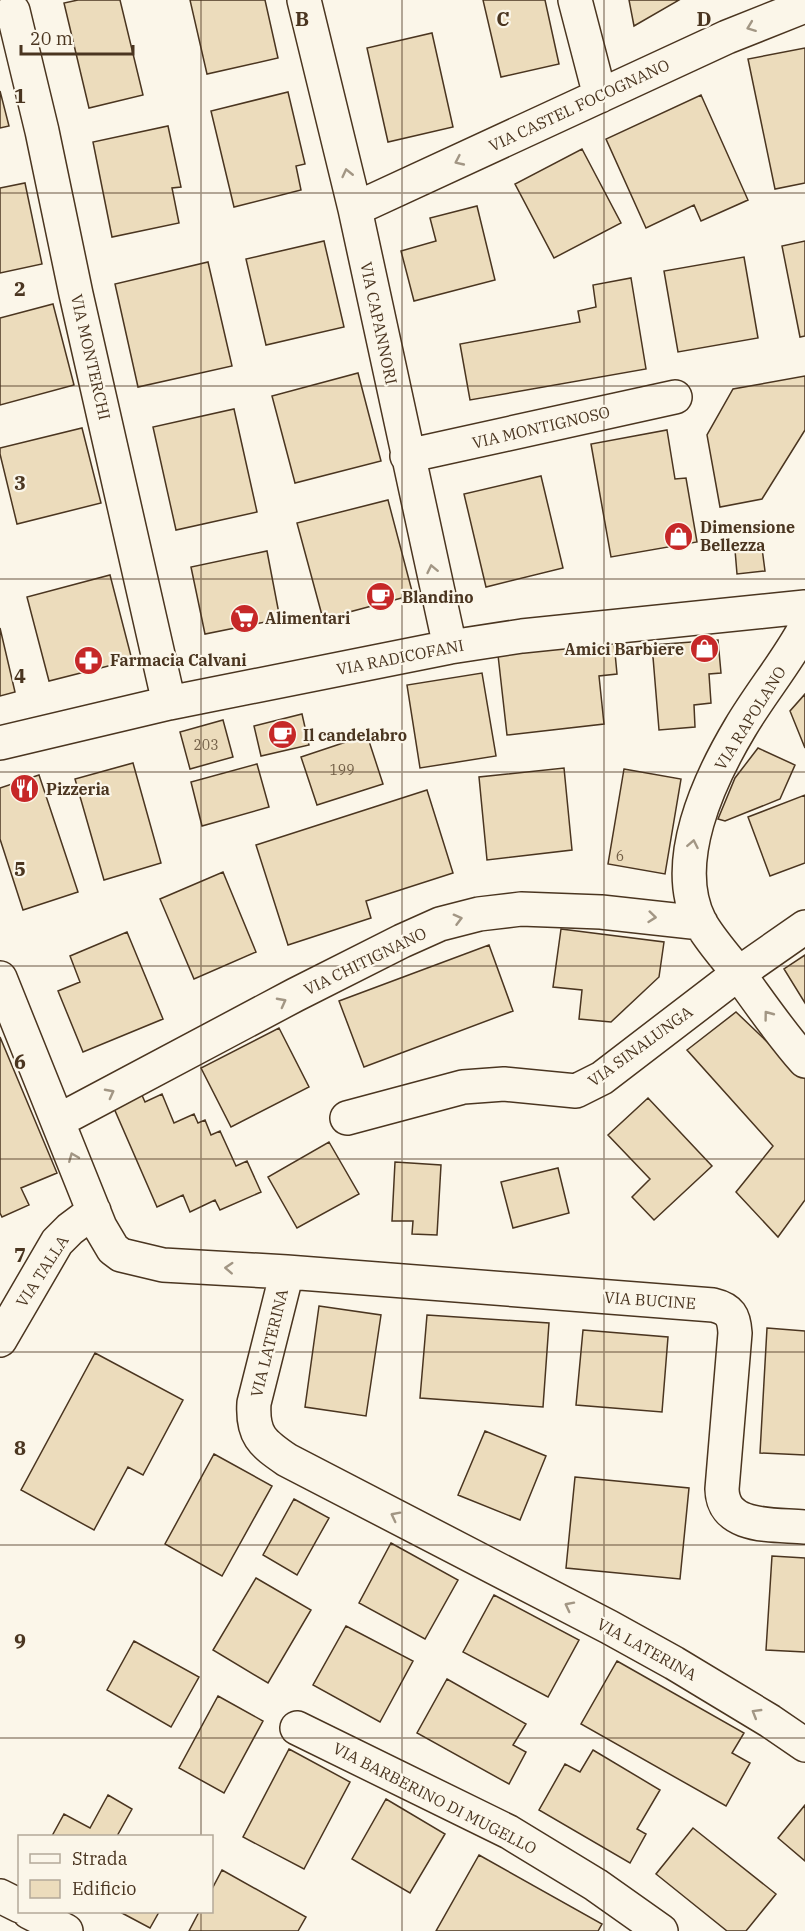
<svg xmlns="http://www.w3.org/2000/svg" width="805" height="1931" font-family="'IBM Plex Serif',serif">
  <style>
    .building { fill: #ecdcbc; stroke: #4a3520; stroke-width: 1.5 }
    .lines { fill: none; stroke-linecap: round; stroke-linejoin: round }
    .minor-casing { stroke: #4a3520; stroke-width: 36 }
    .minor { stroke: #fbf6e9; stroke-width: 33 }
    .oneway { stroke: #a29684 }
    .grid { fill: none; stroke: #4a3520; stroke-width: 1.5; stroke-opacity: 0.55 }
    .labels { text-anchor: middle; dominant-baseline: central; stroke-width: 4.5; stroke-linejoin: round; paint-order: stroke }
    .number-label { font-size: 14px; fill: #725f47 }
    .street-label { font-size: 16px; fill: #4a3520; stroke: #fbf6e9 }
    .poi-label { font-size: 16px; font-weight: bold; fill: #4a3520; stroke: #fbf6e9; text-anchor: start }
    .grid-label { font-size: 20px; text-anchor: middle; font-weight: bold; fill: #4a3520; stroke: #fbf6e9; stroke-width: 4.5; stroke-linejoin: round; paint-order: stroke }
  </style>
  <rect width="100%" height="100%" fill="#fbf6e9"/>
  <path class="building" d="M78 0H120L143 95 89 108 64 3Z
    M190 0H265L278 58 207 74Z
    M483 0H545L559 64 501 77Z
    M629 0H679L634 26Z
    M432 33 453 127 388 142 367 48Z
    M805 48V183L775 189 748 59Z
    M0 91 9 126 0 128Z
    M288 92 305 164 296 166 301 190 234 207 211 111Z
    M701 95 748 200 701 221 694 205 646 228 606 139Z
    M168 126 181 187 172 188 179 223 112 237 93 142Z
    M582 149 621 223 554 258 515 184Z
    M25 183 42 264 0 273V188Z
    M477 206 495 280 414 301 401 251 436 241 430 218Z
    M324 241 344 327 266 345 246 259Z
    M805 241V336L800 337 782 246Z
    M744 257 758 338 678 352 664 271Z
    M208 262 232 366 138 387 115 284Z
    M631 278 646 369 470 400 460 344 580 322 578 311 596 307 593 285Z
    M53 304 74 385 0 405V318Z
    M358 373 381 461 295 483 272 396Z
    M805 376V430L762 499 720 507 707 435 733 389Z
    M234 409 257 512 176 530 153 427Z
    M82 428 101 503 17 524 0 454V448Z
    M667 430 675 479 686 478 697 542 611 557 591 444Z
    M541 476 563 568 486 587 464 494Z
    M388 500 413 595 323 619 297 523Z
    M762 548 765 571 737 574 735 550Z
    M267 551 280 619 205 634 191 567Z
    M110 575 132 660 49 681 27 597Z
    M0 628 15 692 0 696Z
    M718 640 721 673 709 674 711 703 694 705 695 727 659 730 652 645Z
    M614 642 617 674 599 676 604 724 507 735 498 655Z
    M482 673 496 756 420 768 407 685Z
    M805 694V748L790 711Z
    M302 714 309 745 261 756 254 726Z
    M223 720 233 757 190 769 180 732Z
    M367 735 383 784 317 805 301 757Z
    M758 748 795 765 780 799 725 821 718 819 735 778Z
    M133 763 161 863 104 880 75 779Z
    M257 764 269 807 202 826 191 782Z
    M564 768 572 850 487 860 479 777Z
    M624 769 681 779 665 874 608 864Z
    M39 775 78 892 23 910 0 839V788Z
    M427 790 453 873 366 901 371 918 288 945 256 845Z
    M805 795V863L770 876 748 817Z
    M223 872 256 952 194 979 160 899Z
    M561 929 664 942 659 977 611 1022 579 1019 582 990 553 987Z
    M127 932 163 1019 83 1052 58 991 80 982 70 956Z
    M489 945 513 1011 364 1067 339 1001Z
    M805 955V1003L784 969Z
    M736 1012 805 1078V1200L778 1237 736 1192 773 1146 687 1050Z
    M279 1028 309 1087 231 1127 201 1068Z
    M0 1037 57 1173 21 1188 29 1205 2 1217 0 1213Z
    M141 1093 145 1102 162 1094 174 1123 194 1114 198 1123 205 1120 211 1135 220 1131 236 1166 247 1161 261 1192 220 1210 215 1200 190 1212 183 1195 157 1207 113 1106Z
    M648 1098 712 1166 654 1220 632 1197 650 1179 608 1135Z
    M329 1142 359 1194 297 1228 268 1177Z
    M395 1162 441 1165 437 1235 412 1234 413 1221H392Z
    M558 1168 569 1213 513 1228 501 1182Z
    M319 1306 381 1315 366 1416 305 1407Z
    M427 1315 549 1323 543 1407 420 1398Z
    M767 1328 805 1331V1455L760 1453Z
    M583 1330 668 1337 662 1412 576 1405Z
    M95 1353 183 1400 143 1475 128 1467 94 1530 21 1490Z
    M485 1431 546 1456 520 1520 458 1495Z
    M214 1454 272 1486 222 1576 165 1544Z
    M575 1477 689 1488 680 1579 566 1568Z
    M294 1499 329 1518 297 1575 263 1555Z
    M391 1543 458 1580 425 1639 359 1603Z
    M772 1556 805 1558V1652L766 1650Z
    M256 1578 311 1610 268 1683 213 1650Z
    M494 1595 579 1640 548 1697 463 1652Z
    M346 1626 413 1661 380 1722 313 1685Z
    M134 1641 199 1677 171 1727 107 1690Z
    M617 1661 744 1733 732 1753 750 1763 726 1806 581 1724Z
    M447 1679 526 1724 513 1745 526 1752 509 1784 417 1733Z
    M218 1696 263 1721 224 1793 179 1768Z
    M289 1749 350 1782 304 1869 243 1837Z
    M593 1750 660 1790 637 1829 646 1834 630 1863 539 1810 565 1764 580 1772Z
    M108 1795 132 1809 117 1836H52L64 1814 90 1828Z
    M386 1799 445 1834 410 1893 352 1859Z
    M805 1805V1861L778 1838Z
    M693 1828 776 1894 746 1931H727L656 1874Z
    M479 1855 602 1924 598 1931H436Z
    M222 1870 306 1917 298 1931H189L199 1912H212V1889Z
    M120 1912H159L150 1928Z"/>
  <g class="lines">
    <defs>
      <path id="minor" d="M304 0 355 209 450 647
        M575 0 600 96
        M13 11 42 131 76 294 169 703
        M355 209 727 37 805 6
        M407 456 675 397
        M805 628C786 663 760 694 740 728 709 780 670 863 700 922 710 940 726 957 738 973 760 1003 780 1033 805 1061
        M0 743 169 703 450 647 522 636 805 607
        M0 978 100 1227 113 1249 121 1255 163 1265 287 1272 713 1305C730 1309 734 1316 735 1333L722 1489C723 1530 775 1524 805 1527
        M347 1118 463 1087 504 1084 576 1091 602 1078 739 973 805 927
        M58 1121 295 995 402 941 440 924 479 914 521 909 601 912 701 923
        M287 1272 254 1403C252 1435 262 1443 287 1460L609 1627 674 1663 770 1721 805 1745
        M0 1340 57 1242 70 1229 94 1211
        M297 1728 509 1832 596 1885 661 1931
        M0 1896 20 1906
        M29 1912 66 1931"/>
    </defs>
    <use href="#minor" class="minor-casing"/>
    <use href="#minor" class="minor"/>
  </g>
  <defs><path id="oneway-chevron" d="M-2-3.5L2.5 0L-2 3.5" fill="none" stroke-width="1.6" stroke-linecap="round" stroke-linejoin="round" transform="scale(1.5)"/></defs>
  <g class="oneway">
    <use href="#oneway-chevron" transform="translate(751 27) rotate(159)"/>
    <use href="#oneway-chevron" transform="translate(459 161) rotate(155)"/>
    <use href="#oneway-chevron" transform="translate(347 173) rotate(-103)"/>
    <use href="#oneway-chevron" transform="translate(432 569) rotate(-102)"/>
    <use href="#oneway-chevron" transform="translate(693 844) rotate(-79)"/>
    <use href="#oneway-chevron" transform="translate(652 917) rotate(6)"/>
    <use href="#oneway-chevron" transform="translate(458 919) rotate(-15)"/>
    <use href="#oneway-chevron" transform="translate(282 1002) rotate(-28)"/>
    <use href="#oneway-chevron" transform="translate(768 1015) rotate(-127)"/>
    <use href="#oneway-chevron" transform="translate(110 1093) rotate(-28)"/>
    <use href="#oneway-chevron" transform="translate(73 1157) rotate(-112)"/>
    <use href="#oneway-chevron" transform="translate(229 1268) rotate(-177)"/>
    <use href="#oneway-chevron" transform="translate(395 1516) rotate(-153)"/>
    <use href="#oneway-chevron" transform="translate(569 1606) rotate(-153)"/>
    <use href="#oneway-chevron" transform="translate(756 1713) rotate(-149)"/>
  </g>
  <path class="grid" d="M201 0V1836M402 0V1931M604 0V1931M0 193H805M0 386H805M0 579H805M0 772H805M0 966H805M0 1159H805M0 1352H805M0 1545H805M0 1738H805M201 1912V1931"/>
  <defs>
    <symbol id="shop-disc" viewBox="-11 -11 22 22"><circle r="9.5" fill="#c62828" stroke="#fbf6e9"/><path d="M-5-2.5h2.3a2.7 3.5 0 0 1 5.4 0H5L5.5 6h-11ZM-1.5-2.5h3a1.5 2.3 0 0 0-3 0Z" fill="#fff"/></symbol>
    <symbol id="cafe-disc" viewBox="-11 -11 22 22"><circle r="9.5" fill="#c62828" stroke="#fbf6e9"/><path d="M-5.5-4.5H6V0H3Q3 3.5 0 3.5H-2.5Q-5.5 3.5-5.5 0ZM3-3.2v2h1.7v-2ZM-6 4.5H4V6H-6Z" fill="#fff"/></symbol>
    <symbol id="supermarket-disc" viewBox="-11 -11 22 22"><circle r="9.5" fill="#c62828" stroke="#fbf6e9"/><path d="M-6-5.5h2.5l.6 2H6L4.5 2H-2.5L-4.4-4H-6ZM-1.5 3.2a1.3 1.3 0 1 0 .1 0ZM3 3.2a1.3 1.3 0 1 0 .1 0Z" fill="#fff"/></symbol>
    <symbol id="pharmacy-disc" viewBox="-11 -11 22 22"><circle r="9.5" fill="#c62828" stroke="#fbf6e9"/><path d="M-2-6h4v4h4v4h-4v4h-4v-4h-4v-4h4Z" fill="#fff"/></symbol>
    <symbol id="restaurant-disc" viewBox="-11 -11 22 22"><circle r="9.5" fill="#c62828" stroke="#fbf6e9"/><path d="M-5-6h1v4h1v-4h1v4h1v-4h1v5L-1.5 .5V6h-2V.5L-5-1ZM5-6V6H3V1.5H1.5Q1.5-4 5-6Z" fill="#fff"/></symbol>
  </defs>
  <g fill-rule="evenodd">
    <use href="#shop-disc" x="662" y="520" width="33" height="33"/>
    <use href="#cafe-disc" x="364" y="580" width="33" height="33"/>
    <use href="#supermarket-disc" x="228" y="602" width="33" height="33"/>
    <use href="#shop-disc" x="688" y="632" width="33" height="33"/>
    <use href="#pharmacy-disc" x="72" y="644" width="33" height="33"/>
    <use href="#cafe-disc" x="266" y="718" width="33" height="33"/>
    <use href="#restaurant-disc" x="8" y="772" width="33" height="33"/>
  </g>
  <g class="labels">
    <g class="number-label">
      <text x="206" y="745">203</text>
      <text x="342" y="770">199</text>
      <text x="620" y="856">6</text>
    </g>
    <g class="street-label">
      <text transform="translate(579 105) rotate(-25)">VIA CASTEL FOCOGNANO</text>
      <text transform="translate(379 323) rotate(78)">VIA CAPANNORI</text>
      <text transform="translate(91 357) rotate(77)">VIA MONTERCHI</text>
      <text transform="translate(541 427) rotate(-13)">VIA MONTIGNOSO</text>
      <text transform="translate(400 657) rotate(-11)">VIA RADICOFANI</text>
      <text transform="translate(750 718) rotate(-58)">VIA RAPOLANO</text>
      <text transform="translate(365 961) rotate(-26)">VIA CHITIGNANO</text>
      <text transform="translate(640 1046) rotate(-36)">VIA SINALUNGA</text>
      <text transform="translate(42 1271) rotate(-57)">VIA TALLA</text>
      <text transform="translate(650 1300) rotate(4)">VIA BUCINE</text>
      <text transform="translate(269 1343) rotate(-76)">VIA LATERINA</text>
      <text transform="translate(647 1649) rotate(29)">VIA LATERINA</text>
      <text transform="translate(435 1798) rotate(27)">VIA BARBERINO DI MUGELLO</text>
    </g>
    <g class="poi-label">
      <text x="700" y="527">Dimensione<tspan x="700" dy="18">Bellezza</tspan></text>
      <text x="402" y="597">Blandino</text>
      <text x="265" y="618">Alimentari</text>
      <text x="684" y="649" text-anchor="end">Amici Barbiere</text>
      <text x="110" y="660">Farmacia Calvani</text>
      <text x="303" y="735">Il candelabro</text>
      <text x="46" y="789">Pizzeria</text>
    </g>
  </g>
  <g class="grid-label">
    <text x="302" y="26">B</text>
    <text x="503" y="26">C</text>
    <text x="704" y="26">D</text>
    <text x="20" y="103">1</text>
    <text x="20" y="296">2</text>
    <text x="20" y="490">3</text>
    <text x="20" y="683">4</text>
    <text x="20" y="876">5</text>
    <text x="20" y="1069">6</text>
    <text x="20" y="1262">7</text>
    <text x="20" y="1455">8</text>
    <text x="20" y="1648">9</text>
  </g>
  <rect x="18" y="1835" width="195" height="78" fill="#fbf6e9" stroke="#b4a999" stroke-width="1.5"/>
  <rect x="30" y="1854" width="30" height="9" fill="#fbf6e9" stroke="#b4a999" stroke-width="1.5"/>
  <text x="72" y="1865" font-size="18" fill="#4a3520">Strada</text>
  <rect x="30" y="1880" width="30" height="18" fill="#ecdcbc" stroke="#b4a999" stroke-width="1.5"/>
  <text x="72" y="1895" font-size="18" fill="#4a3520">Edificio</text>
  <path d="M21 45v9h112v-9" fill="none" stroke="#4a3520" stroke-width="3"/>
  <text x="30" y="45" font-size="18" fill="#4a3520" stroke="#fbf6e9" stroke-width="4.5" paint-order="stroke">20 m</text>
</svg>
